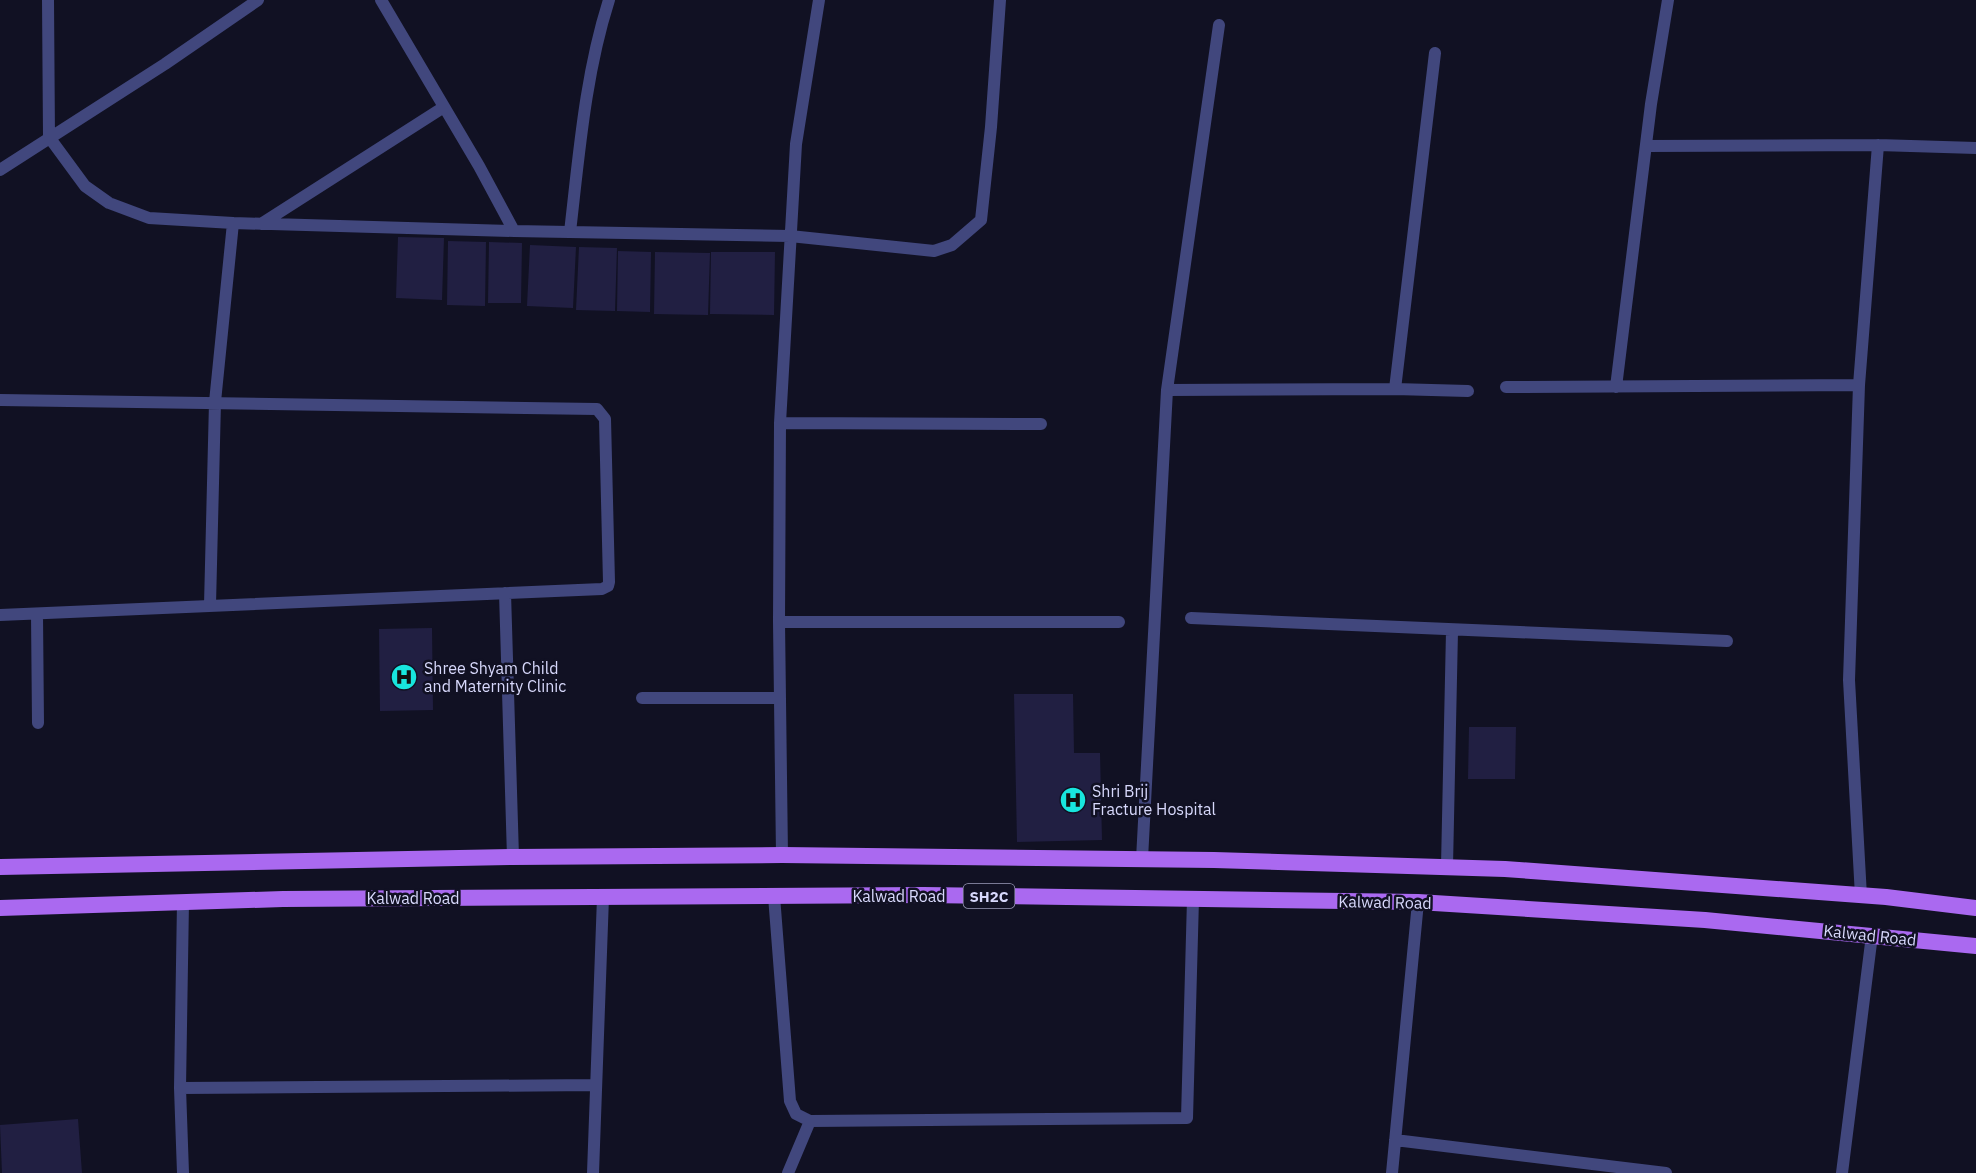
<svg xmlns="http://www.w3.org/2000/svg" width="1976" height="1173" font-family="'IBM Plex Sans',sans-serif">
  <style>
    .building { fill: #211f42 }
    .lines { fill: none; stroke-linecap: round; stroke-linejoin: round }
    .service { stroke: #41477d; stroke-width: 12 }
    .minor { stroke: #41477d; stroke-width: 12 }
    .primary { stroke: #aa69f0; stroke-width: 16 }
    .labels { text-anchor: middle; dominant-baseline: central; stroke-width: 5; stroke-linejoin: round; paint-order: stroke }
    .shield { fill: #111123; stroke: #9c9cba; stroke-width: 1.5 }
    .shield-label { font-size: 15px; font-weight: bold; fill: #d7d8fb }
    .poi-label { font-size: 16px; fill: #d7d8fb; stroke: #111123; text-anchor: start }
    .street-label { font-size: 16px; fill: #d7d8fb; stroke: #111123 }
  </style>
  <rect width="100%" height="100%" fill="#111123"/>
  <path class="building" d="M398 237 444 238 442 300 396 298Z
    M448 241 486 242 485 306 447 305Z
    M489 242 522 243 521 303H488Z
    M530 245 576 247 573 308 527 306Z
    M579 247 617 248 615 311 576 310Z
    M618 251 651 252 650 312 617 311Z
    M655 252 710 253 708 315 654 314Z
    M711 252H775L774 315 710 314Z
    M432 628 433 710 380 711 379 629Z
    M1014 694H1073L1074 753H1100L1102 840 1017 842Z
    M1469 727H1516L1515 779H1468Z
    M78 1119 82 1173H2L0 1125Z"/>
  <g class="lines">
    <path class="service" d="M1395 389 1435 53
      M1167 390 1395 389 1468 391
      M1142 859 1167 390 1219 25"/>
    <path class="minor" d="M48 0 49 137 85 186 109 203 149 218 233 223 514 231 790 236 934 251 952 245 981 220 991 127 1000 0
      M381 0 479 166 514 231
      M1646 146 1878 145 1976 148
      M0 170 165 64 258 0
      M261 224 444 107
      M570 232C579 155 585 75 609 0
      M1506 387 1859 385
      M1616 387 1651 104 1668 0
      M0 400 597 409 605 419 609 582 608 586 602 589 0 615
      M780 423 1041 424
      M505 593 513 857
      M210 605 215 402 233 223
      M37 615 38 723
      M1191 618 1727 641
      M779 622H1119
      M642 698H780
      M782 855 779 622 780 423 796 144 819 0
      M1447 866 1452 631
      M774 896 790 1101 796 1114 810 1121 1187 1118 1193 899
      M1861 896 1849 680 1859 385 1878 145
      M180 1088 595 1085
      M1395 1140 1666 1173
      M183 1173 180 1088 183 902
      M593 1173 603 897
      M788 1173 810 1121
      M1392 1173 1418 902
      M1842 1173 1872 935"/>
    <path class="primary" d="M0 867 513 857 782 855 1214 860 1505 869 1886 897 1976 908
      M0 908 283 899 924 895 1418 902 1705 920 1976 946"/>
  </g>
  <defs>
    <symbol id="hospital-disc" viewBox="-11 -11 22 22"><circle r="9.5" fill="#18e6de" stroke="#111123"/><path d="M-5-5h3v3.5h4V-5h3V5h-3V1.5h-4V5h-3Z" fill="#111"/></symbol>
  </defs>
  <g fill-rule="evenodd">
    <use href="#hospital-disc" x="389" y="662" width="30" height="30"/>
    <use href="#hospital-disc" x="1058" y="785" width="30" height="30"/>
  </g>
  <g class="labels">
    <rect class="shield" x="963.5" y="884" width="51" height="24" rx="4.5"/>
    <g class="shield-label">
      <text x="989" y="896">SH2C</text>
    </g>
    <g class="poi-label">
      <text x="424" y="668">Shree Shyam Child<tspan x="424" dy="18">and Maternity Clinic</tspan></text>
      <text x="1092" y="791">Shri Brij<tspan x="1092" dy="18">Fracture Hospital</tspan></text>
    </g>
    <g class="street-label">
      <text x="899" y="896">Kalwad Road</text>
      <text x="413" y="898">Kalwad Road</text>
      <text transform="translate(1385 902) rotate(1)">Kalwad Road</text>
      <text transform="translate(1870 935) rotate(6)">Kalwad Road</text>
    </g>
  </g>
</svg>
